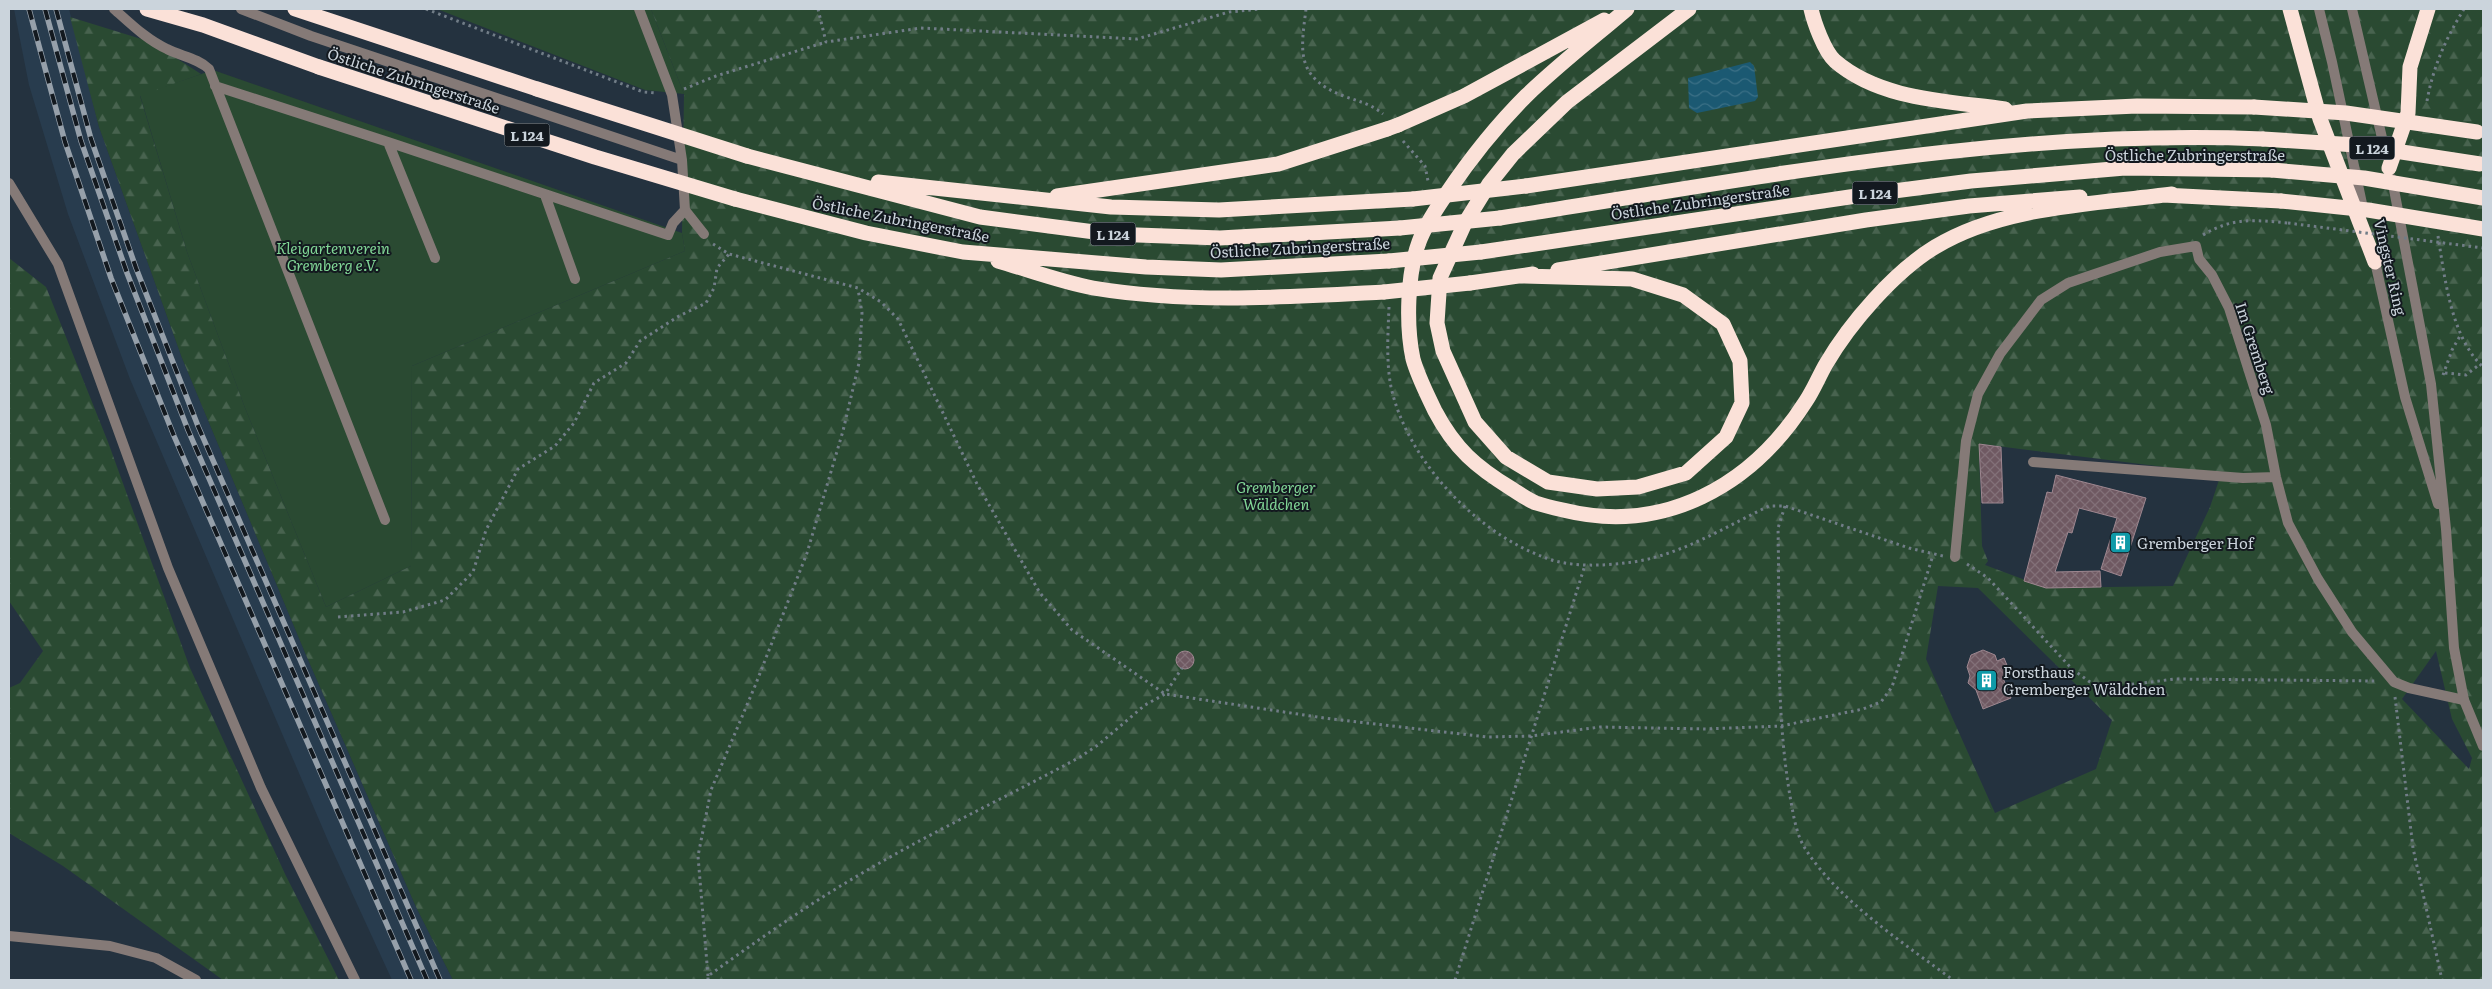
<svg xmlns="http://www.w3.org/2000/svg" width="2492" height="989" font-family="Literata,serif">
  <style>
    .built { fill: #283c4e }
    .green { fill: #2a4a32 }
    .forest { fill: url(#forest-firs); fill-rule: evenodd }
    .water { fill: url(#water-waves) }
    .building { fill: url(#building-cross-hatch); stroke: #9e8790 }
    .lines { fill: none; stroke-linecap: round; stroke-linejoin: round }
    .path { stroke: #717d87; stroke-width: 3; stroke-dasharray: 2.5 4; stroke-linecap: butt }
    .lane { stroke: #857a77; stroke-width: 10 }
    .street { stroke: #857a77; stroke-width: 10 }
    .highway { stroke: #fbe1d8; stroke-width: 15 }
    .rail-casing { stroke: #96a0aa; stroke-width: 5.5 }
    .rail { stroke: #13191f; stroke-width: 4; stroke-dasharray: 11; stroke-linecap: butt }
    .path-bridge { stroke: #717d87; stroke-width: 3; stroke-dasharray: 2.5 4; stroke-linecap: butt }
    .highway-bridge { stroke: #fbe1d8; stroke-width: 15 }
    .labels { text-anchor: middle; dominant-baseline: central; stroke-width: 4; stroke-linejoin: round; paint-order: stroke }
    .shield { fill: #13191f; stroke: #949ca3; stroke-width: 1 }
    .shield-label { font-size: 14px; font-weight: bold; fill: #cbd4dc }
    .street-label { font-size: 15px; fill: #cbd4dc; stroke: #13191f }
    .park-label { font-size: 15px; font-style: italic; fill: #81d696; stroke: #13191f }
    .poi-label { font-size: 15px; fill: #cbd4dc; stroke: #13191f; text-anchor: start }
  </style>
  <defs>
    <pattern id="forest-firs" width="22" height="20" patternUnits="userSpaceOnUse" patternTransform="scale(1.25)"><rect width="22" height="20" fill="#2a4a32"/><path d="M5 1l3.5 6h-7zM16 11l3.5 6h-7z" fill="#48634f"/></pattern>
    <pattern id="water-waves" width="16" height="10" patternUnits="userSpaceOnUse" patternTransform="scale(1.25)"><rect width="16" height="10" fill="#1b5972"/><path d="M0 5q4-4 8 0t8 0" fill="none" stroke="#3b7086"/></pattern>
    <pattern id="building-cross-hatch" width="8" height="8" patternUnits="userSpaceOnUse" patternTransform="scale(1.25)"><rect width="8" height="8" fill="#6f5962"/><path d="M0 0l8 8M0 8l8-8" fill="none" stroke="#827078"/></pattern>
  </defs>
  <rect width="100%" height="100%" fill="#24323f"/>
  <path class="built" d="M14 9H69L99 127 182 358 306 655 416 907 453 980H392L329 843 130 379 68 214 29 85Z"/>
  <path class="green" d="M437 9H651L684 94 645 90Z
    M213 70 682 233 685 251 412 366 411 566 326 607 245 408 187 252 140 95Z"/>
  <path class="forest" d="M651 9H2483V980H453L416 907 306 655 182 358 99 127 70 17 151 42 201 74 140 96 187 252 245 408 326 607 411 566 412 366 685 251 682 233 684 94ZM1981 444 2221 474 2210 507 2173 586 2047 588 1985 565 1988 561 1982 546 1979 449ZM1938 586 1978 588 2112 720 2096 769 1995 813 1926 659ZM2436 651 2452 719 2472 758 2469 769 2402 699Z
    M9 258 46 287 108 442 190 668 286 876 339 980H223L63 866 9 833V688L20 683 43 651 9 601Z"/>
  <path class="water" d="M1750 62 1754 66 1758 97 1755 101 1697 113 1689 108 1688 78Z"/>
  <path class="building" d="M1979 444 2001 447 2003 503H1982Z
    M2056 475 2146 498 2121 576 2101 569 2117 518 2079 508 2072 533 2068 532 2055 572 2100 571 2101 587 2046 588 2024 581 2047 492 2052 493Z
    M1983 650 1995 655 1997 661 2004 658 2011 675 2003 678 2011 698 1983 709 1976 690 1968 683 1970 676 1967 667 1971 655Z
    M1176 660a9 9 0 1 1 18 0a9 9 0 1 1-18 0Z"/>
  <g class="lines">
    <path class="path" d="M426 9 643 92 656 93
      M818 9 826 42 921 28 1137 39 1229 12 1260 9
      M1306 9C1301 50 1295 76 1341 95 1356 101 1370 103 1383 114
      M684 89 716 76 826 42
      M2427 101C2433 67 2446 38 2464 9
      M1403 141 1425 166 1428 181
      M2203 235C2232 217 2255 220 2288 223
      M2438 236C2445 279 2451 337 2483 367
      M713 244 729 254 858 288 881 302 898 319 977 484 1040 593 1072 630 1165 694 1324 718 1488 737 1531 736 1600 727 1706 729 1781 726 1863 709 1881 702 1892 687 1933 555
      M1389 307C1388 333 1386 361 1391 387 1407 460 1476 533 1546 558 1569 567 1600 566 1625 563 1676 558 1723 528 1769 506H1785L1909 548 1943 556
      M2445 373 2466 375 2480 364
      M2443 375 2452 350 2460 336
      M1785 506 1778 528C1780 617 1775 708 1790 796 1793 813 1796 835 1806 850 1839 901 1905 944 1953 980
      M1967 564 1988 578 2072 669 2090 682 2102 688 2175 679 2375 681
      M338 617 403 612 445 600 473 572 486 530 518 469 555 446 574 423 594 383 626 363 640 341 679 316 706 303 714 288 717 268 729 254
      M2395 697 2413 848 2442 980
      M708 976 698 856 711 790 755 686 807 553 843 431 859 363 862 313 858 289
      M708 980V976C757 941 807 905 859 875 931 832 1007 797 1080 757L1098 745 1145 705 1165 694 1182 668
      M1455 980 1585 565"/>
    <path class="lane" d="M114 9C130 23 147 40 167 49 180 56 198 58 209 69L385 520
      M241 9 311 36 682 160
      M639 9 672 95 682 160 685 210 704 234
      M215 86 388 142 435 258
      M388 142 668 235 673 223 685 210
      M9 183 58 264 168 568 261 788 355 980
      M545 195 575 279
      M2033 462 2243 478 2276 477
      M1955 557 1966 441 1978 394 2000 354 2041 300 2068 283 2160 252 2196 246 2199 259 2212 275 2229 308 2266 425 2276 477 2288 523 2318 579 2352 632 2394 682 2409 688 2464 700
      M9 936 110 946 156 958 196 980"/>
    <path class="street" d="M2319 9 2332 62 2364 213
      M2352 9 2386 155
      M2392 179 2431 384 2446 529 2454 648 2464 700 2483 746
      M2374 257 2405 397 2438 504"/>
    <path class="highway" d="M147 9 203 25 319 67
      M295 9 537 89
      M1627 9C1593 38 1558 65 1526 96 1497 125 1470 159 1447 193 1437 208 1425 225 1419 242 1407 274 1406 326 1413 359 1418 377 1427 394 1435 411 1455 449 1476 467 1512 489 1520 494 1528 500 1536 503 1545 506 1554 508 1563 510 1664 535 1752 486 1806 401 1814 389 1819 376 1826 364 1850 323 1894 272 1935 247 2002 206 2096 204 2172 194
      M1811 9C1814 22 1824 51 1835 61 1880 100 1948 101 2005 109
      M2290 9 2320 119 2375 262
      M1398 125 1464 96 1604 20
      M747 156 980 217 1110 234 1220 238 1400 228
      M2389 168 2408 113 2410 67 2428 9
      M878 182 1111 207 1219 210 1413 199
      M1526 186 2027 111 2137 106 2254 107
      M2163 195 2281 201
      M1057 196 1278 164 1387 129
      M735 199 866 233 963 252 1146 267 1221 270 1389 261
      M1500 218C1752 179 2007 128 2263 139
      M1481 252 1863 195 1971 181 2125 168 2272 170
      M998 261C1029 270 1061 282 1093 288 1188 304 1289 297 1384 292
      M1558 270 1866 220 1969 206 2080 197
      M1524 276 1632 279 1683 295 1723 324 1740 361 1742 403 1726 437 1686 473 1638 487 1597 489 1548 482 1506 457 1475 422 1443 351 1437 323 1440 278 1465 223 1489 184 1513 154 1567 102 1689 9
      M1470 283 1533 274"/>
    <defs>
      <path id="rail" d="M29 9 65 142 111 278 174 436 411 980
        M45 9 81 141 127 273 188 430 427 980
        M56 9 91 139 136 268 198 426 440 980"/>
    </defs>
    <use href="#rail" class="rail-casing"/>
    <use href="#rail" class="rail"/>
    <path class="path-bridge" d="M2288 223 2483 248"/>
    <path class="highway-bridge" d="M319 67 595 157 735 199
      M537 89 747 156
      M2254 107 2346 113 2477 132
      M1387 129 1398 125
      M2263 139 2356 145 2480 164
      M2272 170 2364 178 2483 198
      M1413 199 1526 186
      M2281 201 2368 210 2483 229
      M1400 228 1500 218
      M1389 261 1481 252
      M1384 292 1470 283"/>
  </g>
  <defs>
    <symbol id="building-square" viewBox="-11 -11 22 22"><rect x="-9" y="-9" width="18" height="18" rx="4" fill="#0f9aa8" stroke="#13191f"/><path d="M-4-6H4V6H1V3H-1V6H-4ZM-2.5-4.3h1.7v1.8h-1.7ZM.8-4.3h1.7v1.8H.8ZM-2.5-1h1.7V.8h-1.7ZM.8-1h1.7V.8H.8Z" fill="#fff"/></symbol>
  </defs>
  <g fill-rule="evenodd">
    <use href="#building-square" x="2108" y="530" width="25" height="25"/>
    <use href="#building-square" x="1974" y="668" width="25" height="25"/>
  </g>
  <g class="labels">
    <g class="shield">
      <rect x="504.5" y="123.5" width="45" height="23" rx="4"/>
      <rect x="2349.5" y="136.5" width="45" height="23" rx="4"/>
      <rect x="1852.5" y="181.5" width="45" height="23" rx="4"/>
      <rect x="1090.5" y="222.5" width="45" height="23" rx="4"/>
    </g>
    <g class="shield-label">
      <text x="527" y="135">L 124</text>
      <text x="2372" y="148">L 124</text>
      <text x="1875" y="193">L 124</text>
      <text x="1113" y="234">L 124</text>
    </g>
    <g class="street-label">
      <text transform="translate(414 80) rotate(18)">Östliche Zubringerstraße</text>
      <text x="2195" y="154">Östliche Zubringerstraße</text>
      <text transform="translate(1700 201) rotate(-8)">Östliche Zubringerstraße</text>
      <text transform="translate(901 219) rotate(11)">Östliche Zubringerstraße</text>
      <text transform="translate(1300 247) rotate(-3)">Östliche Zubringerstraße</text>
      <text transform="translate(2391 267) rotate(77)">Vingster Ring</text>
      <text transform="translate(2256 348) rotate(72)">Im Gremberg</text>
    </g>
    <g class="park-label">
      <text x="333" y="247">Kleigartenverein<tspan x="333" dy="17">Gremberg e.V.</tspan></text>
      <text x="1276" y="486">Gremberger<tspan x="1276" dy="17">Wäldchen</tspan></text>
    </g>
    <g class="poi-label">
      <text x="2137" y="542">Gremberger Hof</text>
      <text x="2003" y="671">Forsthaus<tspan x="2003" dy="17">Gremberger Wäldchen</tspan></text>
    </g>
  </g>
  <rect width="2492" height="989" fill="none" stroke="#cbd4dc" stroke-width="20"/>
</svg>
